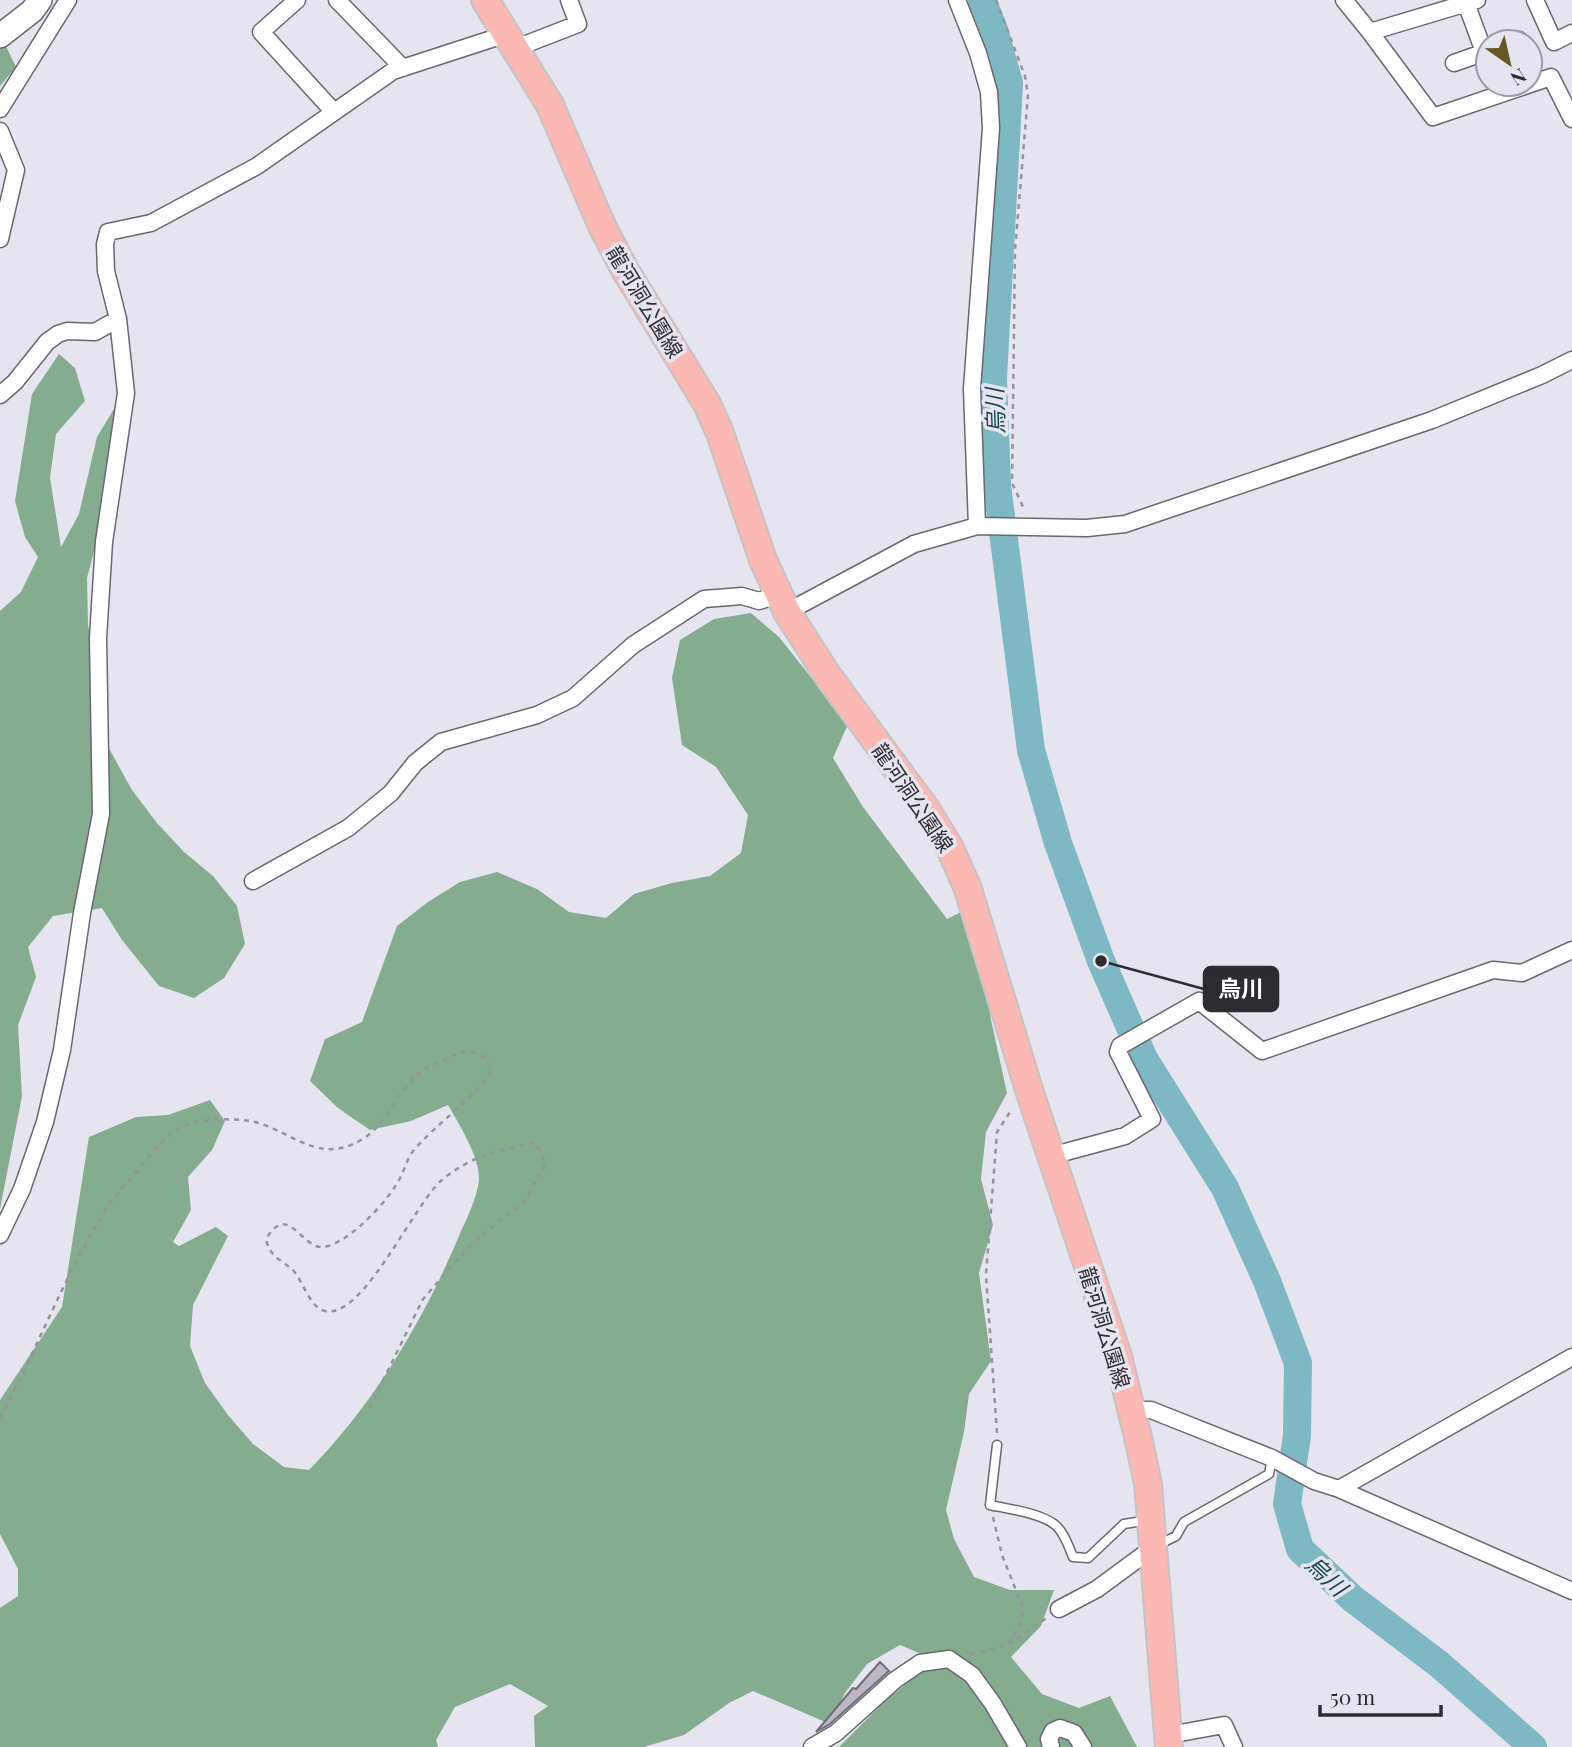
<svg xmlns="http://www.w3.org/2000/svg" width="1572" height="1747" font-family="'Playfair Display','Noto Sans JP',serif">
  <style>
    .forest { fill: #84ad8f }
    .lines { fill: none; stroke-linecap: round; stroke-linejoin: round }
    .river { stroke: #7db8c3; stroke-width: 28 }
    .building { fill: #bbb8c3; stroke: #6f6d77; stroke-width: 2 }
    .service-casing { stroke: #696771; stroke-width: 11 }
    .minor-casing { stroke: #696771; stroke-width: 19 }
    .secondary-casing { stroke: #696771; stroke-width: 26 }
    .primary-casing { stroke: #c4c4c5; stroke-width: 30 }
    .path { stroke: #95939b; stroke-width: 2.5; stroke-dasharray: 5 5; stroke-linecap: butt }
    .service { stroke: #fff; stroke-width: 8 }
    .minor { stroke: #fff; stroke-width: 16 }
    .secondary { stroke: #fff; stroke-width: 23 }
    .primary { stroke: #fcb8b2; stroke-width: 26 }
    .labels { text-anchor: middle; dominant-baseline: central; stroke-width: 7; stroke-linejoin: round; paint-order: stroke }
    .street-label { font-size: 21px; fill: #2d2c31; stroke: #e6e4ef }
    .water-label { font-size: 23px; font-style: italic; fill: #134851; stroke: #e6e4ef }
    .leader { fill: none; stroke: #2d2c31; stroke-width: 2.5 }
    .callout-dot { fill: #2d2c31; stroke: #e6e4ef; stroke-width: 2.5 }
    .callout { fill: #2d2c31; stroke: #2d2c31; stroke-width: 2.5 }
    .callout-label { font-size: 23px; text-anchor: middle; font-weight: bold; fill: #fff }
  </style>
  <rect width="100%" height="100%" fill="#e6e4ef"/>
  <path class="forest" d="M0 34 16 67 0 86Z
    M59 354 75 368 85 401 56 434 50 478 61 547 79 514 97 437 126 389 112 483 87 578 88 625 96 664 106 743 132 790 157 823 184 852 213 876 237 906 245 944 224 978 194 998 159 986 122 940 102 908 53 916 28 947 36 977 18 1025 22 1096 0 1209V611L21 592 38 557 25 537 15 501 32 394Z
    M751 613 779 637 848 724 833 758 863 807 947 919 965 910 981 954 991 1020 1007 1093 986 1132 981 1179 993 1225 979 1273 991 1361 969 1394 964 1432 946 1510 954 1539 974 1577 1010 1590H1054L1041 1626 1011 1657 1042 1694 1079 1708 1110 1696 1137 1747H839L887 1699 912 1679 921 1654 900 1645 867 1664 845 1693 830 1724 753 1691 729 1703 684 1735 644 1747H535L534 1716 548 1706 510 1684 455 1707 436 1740 438 1747H0V1608L18 1596V1569L0 1534V1400L62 1307 89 1137 136 1117 168 1115 210 1100 225 1121 212 1150 188 1177 191 1210 173 1242 179 1246 216 1227 228 1236 193 1305 190 1346 205 1383 228 1415 253 1444 284 1467 309 1470C375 1403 426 1316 462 1229 468 1217 479 1191 479 1178 479 1156 459 1124 448 1105L411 1121 370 1130 338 1108 310 1081 325 1039 362 1022 397 926 428 902 460 882 497 872 537 889 569 912 606 918 634 894 672 883 710 876 741 853 748 815 716 767 682 745 672 678 680 640 714 619Z"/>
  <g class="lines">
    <path class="river" d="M982 0 994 30 1009 83 993 378 997 485 1031 750 1058 843 1101 961 1144 1059 1225 1188 1267 1281 1298 1363 1297 1435 1287 1504 1300 1549 1353 1599 1440 1665 1533 1747"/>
  </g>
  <path class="building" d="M880 1662 889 1671 830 1724 816 1732 853 1688 856 1689Z"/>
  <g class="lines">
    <defs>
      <path id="service" d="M997 1445 990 1505C1009 1509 1039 1513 1054 1524 1063 1530 1069 1547 1073 1557L1088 1558 1124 1524 1149 1520
        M1158 1545 1176 1536 1184 1522 1269 1474 1272 1458"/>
      <path id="minor" d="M297 0 261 32 334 112
        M337 0 403 68
        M957 0 978 53 989 92 991 128 972 389 977 526
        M1344 0 1370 32
        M1477 0 1370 32 1433 117 1551 77 1572 119
        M1535 0 1554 42 1572 33
        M1466 3 1484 52
        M1513 42 1519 40
        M516 48 578 24 569 0
        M1454 63 1488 51
        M0 109 68 0
        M0 131 16 170 0 239
        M0 395 15 382 47 342 58 334 67 331 95 332 118 319
        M787 612 914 544 977 526 1087 528 1125 524 1432 420 1542 375 1572 360
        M253 881 348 828 391 793 415 763 441 742 537 715 573 698 633 645 704 599 742 596 759 601 778 595
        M1051 1156 1125 1136 1152 1119 1118 1052 1120 1046 1199 1001 1262 1051 1493 970 1522 973 1572 950
        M0 1235 22 1189 45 1122 62 1050 82 913 101 814 98 638 104 542 126 393 118 319 106 271 105 244 108 232 151 223 257 166 393 71 507 34
        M1130 1410H1151L1272 1458 1314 1481 1339 1489 1572 1591
        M1339 1489 1572 1357
        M1059 1609 1097 1589 1154 1547
        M1169 1735 1224 1725 1234 1747
        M812 1747 836 1733 895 1680 920 1663 949 1659 972 1675 993 1704 1018 1747
        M1051 1747 1049 1739 1053 1731 1060 1728 1074 1733 1083 1747"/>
      <path id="secondary" d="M0 36 32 11 40 0"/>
      <path id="primary" d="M485 0 550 105 602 226 625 270 707 404 720 433 763 560 787 612 828 676 926 809 950 848 968 889 1030 1093 1118 1356 1138 1437 1148 1484 1169 1747"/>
    </defs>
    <use href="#service" class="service-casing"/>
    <use href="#minor" class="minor-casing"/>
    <use href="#secondary" class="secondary-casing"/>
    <use href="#primary" class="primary-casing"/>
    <path class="path" d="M996 0 1025 76 1028 95 1015 250 1012 483 1025 511
      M0 1418C38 1348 65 1273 108 1206 117 1193 128 1182 138 1170 151 1154 165 1135 184 1126 202 1118 223 1119 242 1120 286 1123 314 1168 361 1140 390 1123 398 1086 424 1070 431 1065 440 1062 448 1058 463 1051 472 1049 487 1059L490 1074C469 1103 437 1123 414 1150 407 1158 405 1169 400 1178 390 1198 364 1225 346 1237 338 1242 325 1250 316 1246 297 1238 286 1206 266 1239 270 1260 288 1262 296 1274 304 1285 311 1308 325 1311 363 1320 415 1202 442 1180 469 1157 500 1149 534 1143L543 1153 544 1168 523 1203 472 1243 423 1299 368 1411
      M997 1433 986 1275 997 1132 1012 1109
      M993 1517 1002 1555 1023 1608 1021 1623 1008 1645
      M970 1654 1008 1645 1048 1617"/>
    <use href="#service" class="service"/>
    <use href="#minor" class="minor"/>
    <use href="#secondary" class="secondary"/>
    <use href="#primary" class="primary"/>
  </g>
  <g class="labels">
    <g class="street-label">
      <text transform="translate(646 301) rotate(59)">龍河洞公園線</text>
      <text transform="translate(914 797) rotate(56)">龍河洞公園線</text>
      <text transform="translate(1106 1327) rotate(73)">龍河洞公園線</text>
    </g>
    <g class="water-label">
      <text transform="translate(994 411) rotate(-92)">烏川</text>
      <text transform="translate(1327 1575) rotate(43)">烏川</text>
    </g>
  </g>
  <path class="leader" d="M1101 961L1204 989"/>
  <circle class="callout-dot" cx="1101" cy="961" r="7"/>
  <rect class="callout" x="1204" y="967" width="74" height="44" rx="7"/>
  <g class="callout-label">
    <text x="1241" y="997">烏川</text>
  </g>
  <g transform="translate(1509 63) rotate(146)"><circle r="33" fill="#e6e4ef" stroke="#9c9aa3" stroke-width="2"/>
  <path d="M0-5L12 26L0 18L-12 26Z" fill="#655a27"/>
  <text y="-10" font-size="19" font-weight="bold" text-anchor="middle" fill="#2d2c31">N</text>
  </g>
  <path d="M1320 1705v10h121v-10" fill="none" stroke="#2d2c31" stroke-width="3.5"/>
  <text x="1330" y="1705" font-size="21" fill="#2d2c31" stroke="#e6e4ef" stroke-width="5" paint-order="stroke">50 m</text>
</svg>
